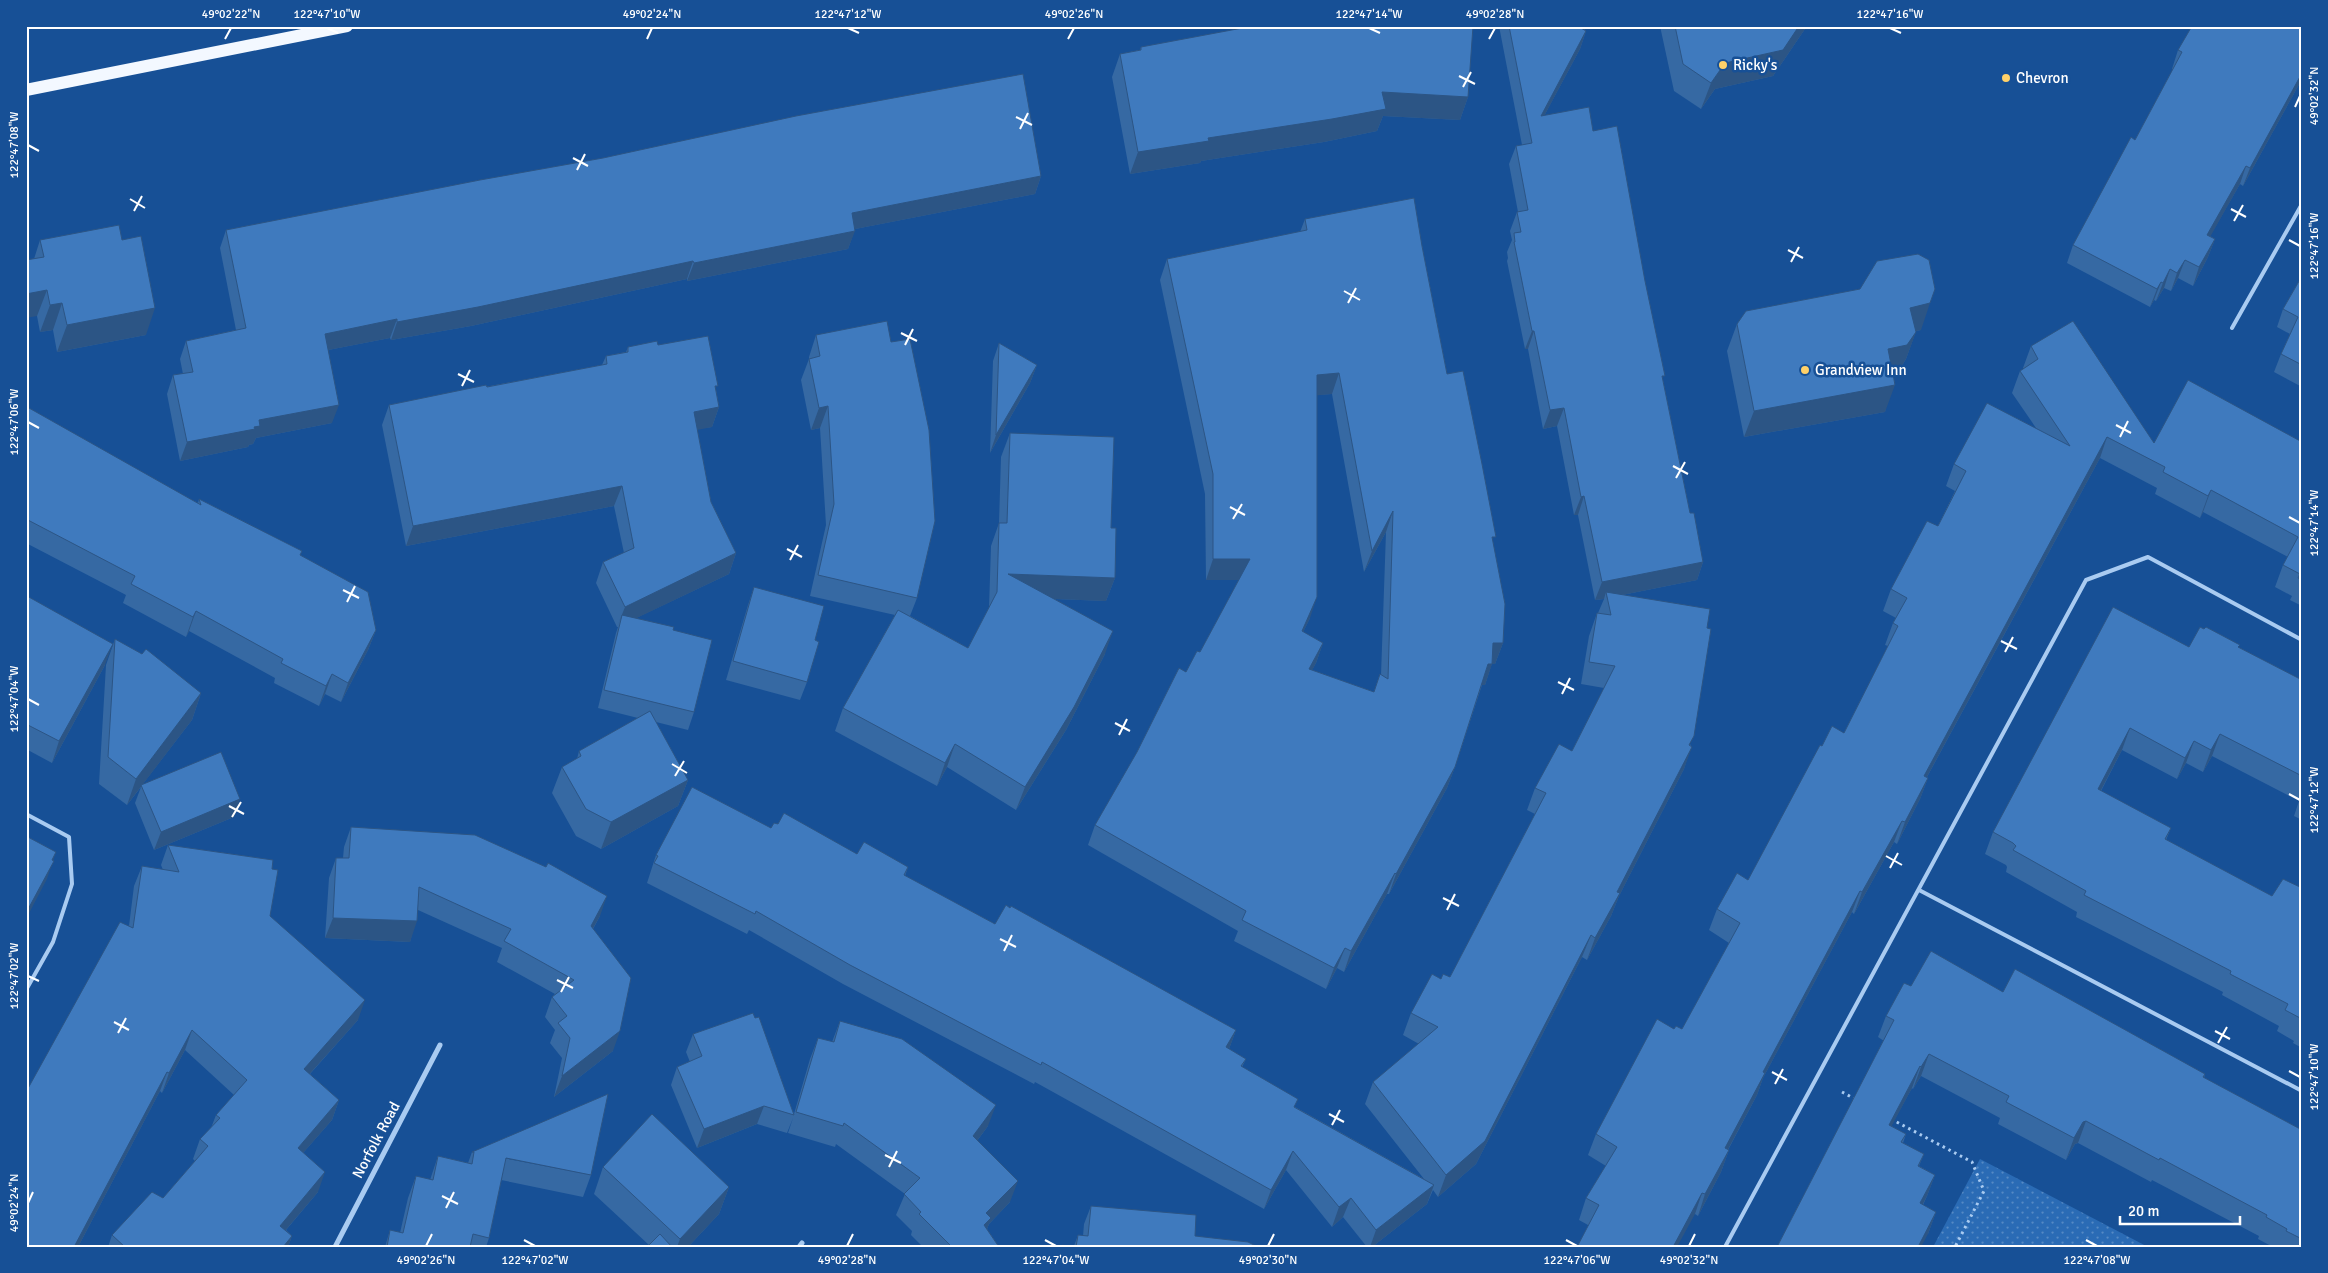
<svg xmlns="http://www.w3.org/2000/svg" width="2328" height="1273" font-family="Signika,sans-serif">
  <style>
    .park { fill: url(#park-dots) }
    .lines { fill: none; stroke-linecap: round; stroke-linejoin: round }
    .path { stroke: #a9cbf1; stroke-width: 3; stroke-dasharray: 2.5 4; stroke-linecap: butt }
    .lane { stroke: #a9cbf1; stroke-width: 4 }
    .street { stroke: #a9cbf1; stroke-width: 5 }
    .primary { stroke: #f3f8ff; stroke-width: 12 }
    .wall { fill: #3669a3; fill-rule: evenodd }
    .shaded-wall { fill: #2c5585 }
    .building { fill: #3f7abe; stroke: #2c5585; fill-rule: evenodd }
    .ticks { fill: none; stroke: #fff; stroke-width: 2 }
    .poi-dot { fill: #ffd169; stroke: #175096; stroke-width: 2 }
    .labels { text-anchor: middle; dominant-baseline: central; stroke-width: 5; stroke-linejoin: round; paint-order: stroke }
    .poi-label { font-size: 15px; fill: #fff; stroke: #175096; text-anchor: start }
    .street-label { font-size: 15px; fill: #fff; stroke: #175096 }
    .neatline { fill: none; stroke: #fff; stroke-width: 2 }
    .ticks-label { font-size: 12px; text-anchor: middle; fill: #fff }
  </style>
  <defs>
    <pattern id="park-dots" width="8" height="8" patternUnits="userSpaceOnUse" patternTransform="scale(1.25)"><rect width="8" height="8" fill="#2a6bb5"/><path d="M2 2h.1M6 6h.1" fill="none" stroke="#5589c4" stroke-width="1.8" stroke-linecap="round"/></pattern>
  </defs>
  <rect width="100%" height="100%" fill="#175096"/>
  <path class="park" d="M1980 1159 2148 1247H1933Z"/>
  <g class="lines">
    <path class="path" d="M1842 1092 1857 1100
      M1891 1119 1972 1162 1984 1191 1955 1247"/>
    <path class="lane" d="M2232 328 2302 204
      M26 814 69 837 72 884 53 942 26 990
      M1919 890 2302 1091
      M1725 1247 2086 580 2148 557 2302 640"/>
    <path class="street" d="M335 1247 440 1045
      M799 1247 802 1243"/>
    <path class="primary" d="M26 90 347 26"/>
  </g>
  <path class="wall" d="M1499 26H1586L1584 29 1586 31 1580 49 1544 116 1593 131 1663 381 1690 513 1703 562 1697 580 1622 595 1691 746 1684 769 1619 896 1611 916 1587 960 1582 957 1476 1164 1438 1197 1433 1190 1427 1204 1372 1247H1367L1343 1217 1332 1227 1286 1170 1264 1209 1035 1082 1034 1084 843 984 749 930 747 934 647 883 656 855 771 828 857 854 908 867 905 876 995 924 1010 908 1236 1030 1229 1049 1246 1059 1242 1067 1295 1107 1424 1179 1365 1104 1373 1082 1419 1044 1403 1035 1411 1013 1441 979 1450 977 1535 814 1527 810 1535 788 1572 751 1604 688 1581 684 1589 636 1597 613H1598L1604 599 1595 600 1578 515H1574L1557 426 1543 429 1528 349H1525L1507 261 1508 258 1507 252 1512 240 1510 231 1517 212H1518L1509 164 1516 146 1522 145Z
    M1660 26H1807L1773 76 1715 89 1701 109 1674 91Z
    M2302 26V79L2243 186 2240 184 2210 236 2215 239 2208 257 2193 286 2178 278 2171 291 2164 288 2156 301 2154 300 2150 307 2067 263 2073 245 2135 140 2173 69H2172L2178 50Z
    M1141 47 1468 97 1460 120 1383 116 1377 131 1324 142 1201 161 1200 163 1130 174 1112 77 1120 54 1140 50Z
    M1041 176 1035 194 855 229 848 249 687 281V279L471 326 391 340 390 338 328 350 332 423 256 438 253 444 249 445 248 447 180 461 167 394 173 375 183 374 180 359 186 341 236 330 220 248 226 230Z
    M1305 219 1422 246 1447 374 1493 543 1503 643 1495 664 1492 663 1485 685H1482L1455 767 1447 788 1389 894H1387L1344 972 1337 968 1326 989 1234 941 1238 931 1088 845 1095 825 1186 672 1200 652 1239 580H1206L1205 494 1160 280 1167 259 1300 232ZM1332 394 1364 572 1386 532 1381 675 1380 674 1374 692 1312 670 1316 663 1323 643 1303 632 1310 618 1317 395Z
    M40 240H122L146 335 57 352 53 330 40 332 37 316 34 259Z
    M2302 276V387L2274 372 2281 354 2290 334 2277 327 2283 309Z
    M1737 324 1921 330 1916 331 1906 359 1898 372 1893 373 1885 412 1744 437 1727 351Z
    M816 335 917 598 910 616 968 648 989 608 991 546 999 523 1001 457 1010 433 1111 528 1115 578 1106 601 1055 599 1105 654 1066 730 1016 810 947 767 937 786 835 731 843 708 895 615 810 596 826 525 820 428 811 430 801 380 809 359V357Z
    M999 343 1037 365 1030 383 990 453 993 361Z
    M658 345 716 390 719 407 712 427 697 429 711 502 736 553 729 574 636 618 673 630 694 712 688 730 656 722 688 780 678 806 601 849 576 836 552 793 562 767 577 759 579 751 638 718 598 708 616 633 618 627H617L596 583 603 562 624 553 614 506 406 546 382 425 389 405 602 365 606 356 626 352 628 347Z
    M2031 346 2154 443 2302 442V606L2290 600 2292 596 2275 587 2283 565 2288 557 2203 512 2200 518 2155 494 2157 488 2100 458 1927 777 1928 778 1920 799 1897 844 1894 842 1854 914 1852 912 1763 1078 1757 1095 1728 1150H1729L1721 1172 1698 1216 1695 1214 1588 1225 1579 1220 1586 1198 1606 1166 1588 1155 1596 1134 1674 1029H1682L1729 943 1709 930 1717 909 1748 880 1822 746 1844 733 1888 646 1885 645 1893 623 1896 618 1883 611 1891 589 1938 526 1955 491 1946 486 1954 464 2036 428 2012 393 2020 371 2024 369 2023 368Z
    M26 413 198 503 199 499 302 551 300 555 376 630 368 650 341 702 325 694 319 706 274 683 275 678 189 631 186 637 123 603 126 595 26 543Z
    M754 587 815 640 807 682 800 700 726 680 748 605Z
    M26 597 105 665 52 763 26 749Z
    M115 639 201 693 192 720 142 785 234 817 154 850 135 803 141 787 127 805 99 784 106 665Z
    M2189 647 2239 648 2302 680V820L2294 816 2299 801 2212 756 2203 772 2186 763 2177 779 2122 750 2101 791 2171 828 2166 840 2272 896 2302 888V1048L2293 1043 2294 1041 2277 1031 2279 1026 2222 995 2223 992 2076 917 2077 912 2006 872 2007 867 2006 865 1985 854 1993 832Z
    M351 827 600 916 593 929 613 1051 554 1097 562 1058 550 1043 555 1030 545 1017 552 997 555 994 497 962 502 948 418 910 410 942 325 938 329 878 336 858H343L344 847Z
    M168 845 272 869 270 916 358 1020 310 1074 339 1100 332 1120 303 1153 318 1192 286 1230 292 1236 288 1247H108L112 1235 163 1198 195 1161 193 1159 200 1139 211 1128 216 1115 234 1095 185 1050 162 1093 160 1091 78 1247H26L129 926 134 886 142 866 163 870 161 865Z
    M1911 986 2003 992 2205 1074 2204 1078 2302 1130V1247H2273L2258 1239 2259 1236 2152 1180 2151 1182 2078 1143 2075 1144 2066 1160 1998 1124 2000 1118 1921 1076 1913 1089 1912 1088 1891 1126 1906 1134 1903 1143 1924 1154 1919 1166 1935 1175 1927 1196 1923 1205 1936 1212 1928 1234 1777 1247 1884 1041 1878 1037 1886 1016Z
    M755 1018 794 1114 810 1059 818 1038 832 1042 840 1021 988 1126 977 1141 1010 1202 989 1224 987 1229 999 1247H923L911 1235 912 1231 896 1215 905 1194 836 1144 835 1147 788 1133 793 1118 787 1133 757 1124 697 1148 671 1085 677 1067 690 1062 686 1052 693 1034Z
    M472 1152 591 1175 583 1197 501 1180 489 1238 486 1247H385L390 1230 400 1233 408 1198 416 1176 430 1180 438 1156 468 1163Z
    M603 1167 729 1187 719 1214 688 1247H647L649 1245 594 1194Z
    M1091 1206 1195 1236 1258 1247H1061L1062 1245 1074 1246 1078 1235 1083 1236 1084 1224Z"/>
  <path class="shaded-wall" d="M1799 26H1807L1773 76 1715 89 1701 109 1711 83 1725 63Z
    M1586 31 1580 49 1534 135 1541 116Z
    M2302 73V79L2243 186 2250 168Z
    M1382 92 1468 97 1460 120 1383 116 1377 131 1324 142 1201 161 1200 163 1130 174 1138 152 1208 138Z
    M2246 166 2240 184 2201 253 2207 235Z
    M1041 176 1035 194 845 231 852 213Z
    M855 231 848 249 687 281 694 263Z
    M2215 239 2208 257 2193 286 2199 267Z
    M2185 260 2178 278 2171 291 2177 273Z
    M693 261 687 279 471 326 391 340 397 322Z
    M2170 269 2164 288 2156 301 2163 283Z
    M2161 282 2154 300 2150 307 2157 289Z
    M47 290 37 316 26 318V294Z
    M62 303 53 330 40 332 50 305Z
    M1930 303 1921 330 1900 334 1910 308Z
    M155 308 146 335 57 352 67 325Z
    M397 319 390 338 318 352 325 334Z
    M1532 331H1534L1528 349H1525Z
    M1916 332 1906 359 1898 372 1879 376 1888 349Z
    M1037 365 1030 383 990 453 996 435Z
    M1339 373 1332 394 1310 396 1317 375Z
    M1895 385 1885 412 1744 437 1754 411Z
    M339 405 332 423 256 438 253 444 249 445 248 447 180 461 187 442 259 420Z
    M828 406 820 428 811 430 819 408Z
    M719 407 712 427 687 432 694 412Z
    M1564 408 1557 426 1543 429 1550 410Z
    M2107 437 2100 458 1916 797 1924 776Z
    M622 486 614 506 406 546 413 526Z
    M2211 490 2203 512 2200 518 2208 496Z
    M1584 496 1578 515H1574L1581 497Z
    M1393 511 1386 532 1364 572 1372 551Z
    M736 553 729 574 620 626 622 615 617 627 625 607Z
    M1213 559H1250L1242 580H1206Z
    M1703 562 1697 580 1607 598 1606 592 1604 599 1595 600 1602 582Z
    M1008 574 1115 578 1106 601 1000 597Z
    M1317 597 1310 618 1294 651 1302 631Z
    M196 611 189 631 186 637 193 617Z
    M376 630 368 650 341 702 348 683Z
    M1113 631 1105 654 1066 730 1016 810 1025 787Z
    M1323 643 1316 663 1302 690 1309 669Z
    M1493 643H1503L1495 664 1486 663Z
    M113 644 105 665 52 763 59 741Z
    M1488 664H1492L1485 685H1481Z
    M332 674 325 694 319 706 326 686Z
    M201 693 192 720 127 805 136 779Z
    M2130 728 2122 750 2090 811 2098 789Z
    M2220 734 2212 756 2203 772 2211 750Z
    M2194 741 2186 763 2177 779 2185 758Z
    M955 744 947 767 937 786 945 763Z
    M1692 747 1684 769 1619 896 1611 916 1587 960 1595 938 1617 892Z
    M1455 767 1447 788 1389 894 1396 874Z
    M1928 778 1920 799 1897 844 1905 822Z
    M688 780 678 806 601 849 611 822Z
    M240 799 234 817 154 850 161 832Z
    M1902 821 1894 842 1854 914 1862 892Z
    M56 852 47 879 26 919V913Z
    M1395 873 1387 894 1344 972 1351 951Z
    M1860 891 1852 912 1763 1078 1757 1095 1717 1170 1725 1148 1763 1072Z
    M607 896 600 916 583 946 591 926Z
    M333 918 417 921 410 942 325 938Z
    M1591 935 1582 957 1476 1164 1438 1197 1446 1175Z
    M1345 948 1337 968 1326 989 1334 968Z
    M365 1000 358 1020 297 1088 304 1069Z
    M192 1030 185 1050 162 1093 169 1073Z
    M1236 1030 1229 1049 1226 1047Z
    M620 1031 613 1051 554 1097 562 1076Z
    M1929 1054 1921 1076 1913 1089 1921 1067Z
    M1920 1066 1912 1088 1881 1146 1889 1125Z
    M167 1072 160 1091 78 1247H74Z
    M339 1100 332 1120 290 1168 298 1148Z
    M996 1105 988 1126 965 1157 973 1136Z
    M764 1106 757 1124 697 1148 704 1129Z
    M2086 1121 2078 1143 2075 1144 2066 1160 2074 1138 2083 1122Z
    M1729 1150 1721 1172 1698 1216 1705 1194Z
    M1293 1151 1286 1170 1264 1209 1271 1190Z
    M325 1172 318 1192 273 1245 280 1226Z
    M1935 1175 1927 1196 1912 1225 1920 1203Z
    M1018 1181 1010 1202 989 1224 983 1239 986 1213Z
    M1434 1185 1427 1204 1372 1247H1370L1376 1230Z
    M729 1187 719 1214 688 1247H677L680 1239Z
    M1702 1193 1695 1214 1677 1247H1673Z
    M1351 1198 1343 1217 1332 1227 1339 1207Z
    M1936 1212 1928 1234 1921 1247H1918Z
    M292 1236 288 1247H283Z"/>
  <path class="building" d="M1253 26H1473L1468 97 1382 92 1386 109 1332 119 1208 138 1209 141 1138 152 1120 54 1141 50V47Z
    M1509 26H1582L1581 28 1586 31 1541 116 1589 107 1593 131 1617 126 1645 281 1665 376H1662L1690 513H1694L1703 562 1602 582 1584 496 1581 497 1564 408 1550 410 1534 331H1532L1514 242H1515L1514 233 1521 232 1517 212 1528 210 1516 146 1532 143Z
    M1675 26H1799L1783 50 1725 63 1711 83 1683 64Z
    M2192 26H2302V73L2250 168 2246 166 2207 235 2215 239 2199 267 2185 260 2177 273 2170 269 2163 283 2161 282 2157 289 2073 245 2131 137 2135 140 2182 52 2178 50Z
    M1023 74 1041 176 852 213 855 231 694 263 693 261 478 307 397 322V319L325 334 339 405 259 420 260 426 254 427 255 429 187 442 173 375 193 372 186 341 246 328 226 230 480 180 603 158 796 116Z
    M1414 198 1422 246 1447 374 1463 371 1482 464 1496 537H1492L1505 604 1503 643H1493L1492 664H1488L1455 767 1396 874 1395 873 1351 951 1345 948 1334 968 1242 920 1246 911 1095 825 1137 752 1179 668 1186 672 1197 651 1200 652 1250 559H1213V474L1167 259 1307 230 1305 219ZM1339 373 1372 551 1393 511 1388 679 1380 674 1374 692 1309 669 1323 643 1302 631 1317 597V375Z
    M119 225 122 240 141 236 155 308 67 325 62 303 50 305 47 290 26 294V260L44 257 40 240Z
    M1918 254 1929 260 1935 289 1930 303 1910 308 1916 332 1907 345 1888 349 1895 385 1754 411 1737 324 1746 311 1860 289 1877 261Z
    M2302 276V365L2281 354 2298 317 2283 309Z
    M887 321 891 342 910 339 929 430 935 521 917 598 818 575 834 504 828 406 819 408 809 359 820 356 816 335Z
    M2073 321 2154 443 2188 380 2302 442V580L2298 578 2300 574 2283 565 2298 537 2211 490 2208 496 2163 472 2165 467 2107 437 1924 776 1928 778 1905 822 1902 821 1862 892 1860 891 1763 1072 1765 1073 1725 1148 1729 1150 1705 1194 1702 1193 1673 1247H1577L1599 1205 1586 1198 1617 1147 1596 1134 1657 1019 1674 1029 1676 1026 1682 1029 1740 923 1717 909 1737 873 1748 880 1820 745 1822 746 1832 726 1844 733 1898 626 1893 623 1907 598 1891 589 1927 521 1938 526 1966 471 1954 464 1987 403 2070 446 2020 371 2038 359 2031 346Z
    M708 336 718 386H715L719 407 694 412 711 502 736 553 625 607 603 562 634 548 622 486 413 526 389 405 486 385 487 387 607 364 606 356 628 352V347L657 341 658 345Z
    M999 343 1037 365 996 435Z
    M29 408 201 505 199 499 302 551 300 555 368 592 376 630 348 683 332 674 326 686 281 663 283 659 196 611 193 617 131 584 135 576 26 519V413Z
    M1010 433 1114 437 1111 528H1116L1115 578 1008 574 1113 631 1074 707 1025 787 955 744 945 763 843 708 898 610 968 648 997 592 999 523H1007Z
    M754 587 824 606 815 640 819 642 807 682 733 661Z
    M1606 592 1710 609 1707 628 1711 629 1694 736 1689 745 1692 747 1617 892 1620 893 1595 938 1591 935 1485 1141 1446 1175 1373 1082 1438 1027 1411 1013 1432 974 1441 979 1443 974 1450 977 1546 793 1535 788 1559 744 1572 751 1615 666 1589 662 1597 613 1611 615Z
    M27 596 113 644 59 741 26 724Z
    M2113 607 2189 647 2200 627 2204 629 2206 627 2240 645 2238 647 2302 680V776L2220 734 2211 750 2194 741 2185 758 2130 728 2098 789 2171 828 2165 839 2272 896 2283 879 2302 888V1019L2285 1010 2288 1004 2230 974 2231 971 2084 895 2086 891 2013 850 2016 846 2013 843 1993 832Z
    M622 615 674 627 673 630 712 640 694 712 604 690Z
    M115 639 142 654 146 649 201 693 136 779 108 757Z
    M650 711 688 780 611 822 586 809 562 767 581 756 579 751Z
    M221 752 240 799 161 832 141 785Z
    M692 787 771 828 774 823 778 824 784 813 857 854 864 842 908 867 904 875 995 924 1006 905 1010 908 1011 906 1236 1030 1226 1047 1246 1059 1241 1066 1298 1099 1294 1107 1434 1185 1376 1230 1351 1198 1339 1207 1293 1151 1271 1190 1042 1062 1041 1065 850 965 756 911 755 914 654 863 658 856 656 855Z
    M351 827 475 835 546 867 548 863 607 896 591 926 631 978 620 1031 562 1076 570 1038 558 1023 567 1016 552 997 574 980 504 941 511 929 419 887 417 921 333 918 336 858H349Z
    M26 836 56 852 52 860 54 861 26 913Z
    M168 845 273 860 272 869 278 870 270 916 365 1000 304 1069 339 1100 298 1148 325 1172 280 1226 292 1236 283 1247H125L112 1235 152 1192 163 1198 208 1146 200 1139 220 1118 216 1115 247 1080 192 1030 169 1073 167 1072 74 1247H26V1092L120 922 133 928 142 866 179 872Z
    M1931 951 2003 992 2015 969 2205 1074 2203 1077 2302 1130V1239L2286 1231 2287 1229 2266 1217 2267 1215 2160 1158 2159 1160 2086 1121 2083 1122 2074 1138 2006 1102 2009 1096 1929 1054 1921 1067 1920 1066 1889 1125 1906 1134 1901 1142 1924 1154 1918 1166 1935 1175 1920 1203 1936 1212 1918 1247H1777L1894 1020 1886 1016 1904 983 1911 986Z
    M753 1013 755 1018 759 1017 794 1115 764 1106 704 1129 677 1067 702 1056 693 1034Z
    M840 1021 902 1039 996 1105 973 1136 1018 1181 986 1213 991 1218 984 1225 999 1247H952L919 1214 921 1212 904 1194 920 1178 844 1123 843 1126 796 1112 818 1038 834 1042Z
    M608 1094 591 1175 506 1158 489 1238 473 1234 470 1247H387L390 1230 403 1233 416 1176 433 1180 438 1156 472 1164 474 1152H472Z
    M652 1114 729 1187 680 1239 603 1167Z
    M1091 1206 1196 1215 1195 1236 1248 1242 1258 1247H1061L1062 1245 1076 1247 1078 1235 1088 1236Z
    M660 1234 672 1247H647Z"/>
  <path class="ticks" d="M327 28 338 33M848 28 859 33M1369 28 1380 33M1890 28 1901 33M225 39 231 28M647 39 652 28M1068 39 1074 28M1489 39 1495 28M1459 76 1475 84M1463 87 1471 72M2295 107 2300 96M1016 117 1032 125M1020 129 1028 113M28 145 39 151M573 158 588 166M577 170 585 154M130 199 145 208M2231 209 2246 217M134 211 142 196M2234 221 2243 205M2289 240 2300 246M1788 250 1803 258M1791 262 1799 247M1344 291 1360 300M1348 303 1356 288M901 333 917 341M905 345 913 329M458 374 474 382M462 386 470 370M28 422 39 428M2116 425 2131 433M2120 437 2128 421M1673 466 1688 474M1676 478 1685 462M1230 507 1245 515M2289 517 2300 523M1233 519 1242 504M787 549 802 557M790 560 798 545M343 590 359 598M347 602 355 586M2001 641 2017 649M2005 652 2013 637M1558 682 1574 690M1562 694 1570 678M28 699 39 705M1115 723 1130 731M1119 735 1127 719M672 764 687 773M675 776 684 761M2289 794 2300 800M229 806 244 814M232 817 241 802M1886 856 1902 865M1890 868 1898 853M1443 898 1459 906M1447 910 1455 894M1000 939 1016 947M1004 951 1012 935M28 976 39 981M557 980 573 988M561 992 569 977M114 1022 129 1030M2215 1031 2230 1039M118 1033 126 1018M2218 1043 2227 1027M2289 1071 2300 1077M1772 1072 1787 1080M1775 1084 1783 1069M1329 1114 1344 1122M1332 1125 1340 1110M885 1155 901 1163M889 1167 897 1151M442 1196 458 1204M28 1203 33 1192M446 1208 454 1192M524 1240 535 1246M1045 1240 1056 1246M1566 1240 1577 1246M2086 1240 2097 1246M426 1246 432 1234M847 1246 853 1234M1268 1246 1274 1234M1689 1246 1695 1234"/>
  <g class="poi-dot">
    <circle cx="1723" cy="65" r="5"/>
    <circle cx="2006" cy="78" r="5"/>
    <circle cx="1805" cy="370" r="5"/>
  </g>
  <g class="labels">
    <g class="poi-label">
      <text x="1733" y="65">Ricky's</text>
      <text x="2016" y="78">Chevron</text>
      <text x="1815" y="370">Grandview Inn</text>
    </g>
    <g class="street-label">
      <text transform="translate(376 1140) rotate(-62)">Norfolk Road</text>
    </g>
  </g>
  <rect width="2328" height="1273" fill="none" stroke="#175096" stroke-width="55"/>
  <path d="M2120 1216v8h120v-8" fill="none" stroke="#ffffff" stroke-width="2.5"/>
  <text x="2128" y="1216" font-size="15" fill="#ffffff" stroke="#175096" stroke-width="4" paint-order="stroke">20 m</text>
  <rect x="28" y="28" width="2272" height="1218" class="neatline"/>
  <g class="ticks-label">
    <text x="231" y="18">49°02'22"N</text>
    <text x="327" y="18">122°47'10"W</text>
    <text x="652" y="18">49°02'24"N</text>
    <text x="848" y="18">122°47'12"W</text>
    <text x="1074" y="18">49°02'26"N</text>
    <text x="1369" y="18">122°47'14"W</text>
    <text x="1495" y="18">49°02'28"N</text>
    <text x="1890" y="18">122°47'16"W</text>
    <text transform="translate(2314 96) rotate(-90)" y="4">49°02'32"N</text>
    <text transform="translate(14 145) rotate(-90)" y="4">122°47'08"W</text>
    <text transform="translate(2314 246) rotate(-90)" y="4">122°47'16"W</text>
    <text transform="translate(14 422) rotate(-90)" y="4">122°47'06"W</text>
    <text transform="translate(2314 523) rotate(-90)" y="4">122°47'14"W</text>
    <text transform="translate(14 699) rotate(-90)" y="4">122°47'04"W</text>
    <text transform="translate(2314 800) rotate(-90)" y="4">122°47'12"W</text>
    <text transform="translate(14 976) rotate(-90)" y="4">122°47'02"W</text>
    <text transform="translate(2314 1077) rotate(-90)" y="4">122°47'10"W</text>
    <text transform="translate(14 1203) rotate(-90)" y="4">49°02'24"N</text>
    <text x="426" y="1264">49°02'26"N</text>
    <text x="535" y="1264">122°47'02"W</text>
    <text x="847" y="1264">49°02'28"N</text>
    <text x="1056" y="1264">122°47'04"W</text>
    <text x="1268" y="1264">49°02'30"N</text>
    <text x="1577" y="1264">122°47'06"W</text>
    <text x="1689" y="1264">49°02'32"N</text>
    <text x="2097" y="1264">122°47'08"W</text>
  </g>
</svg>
